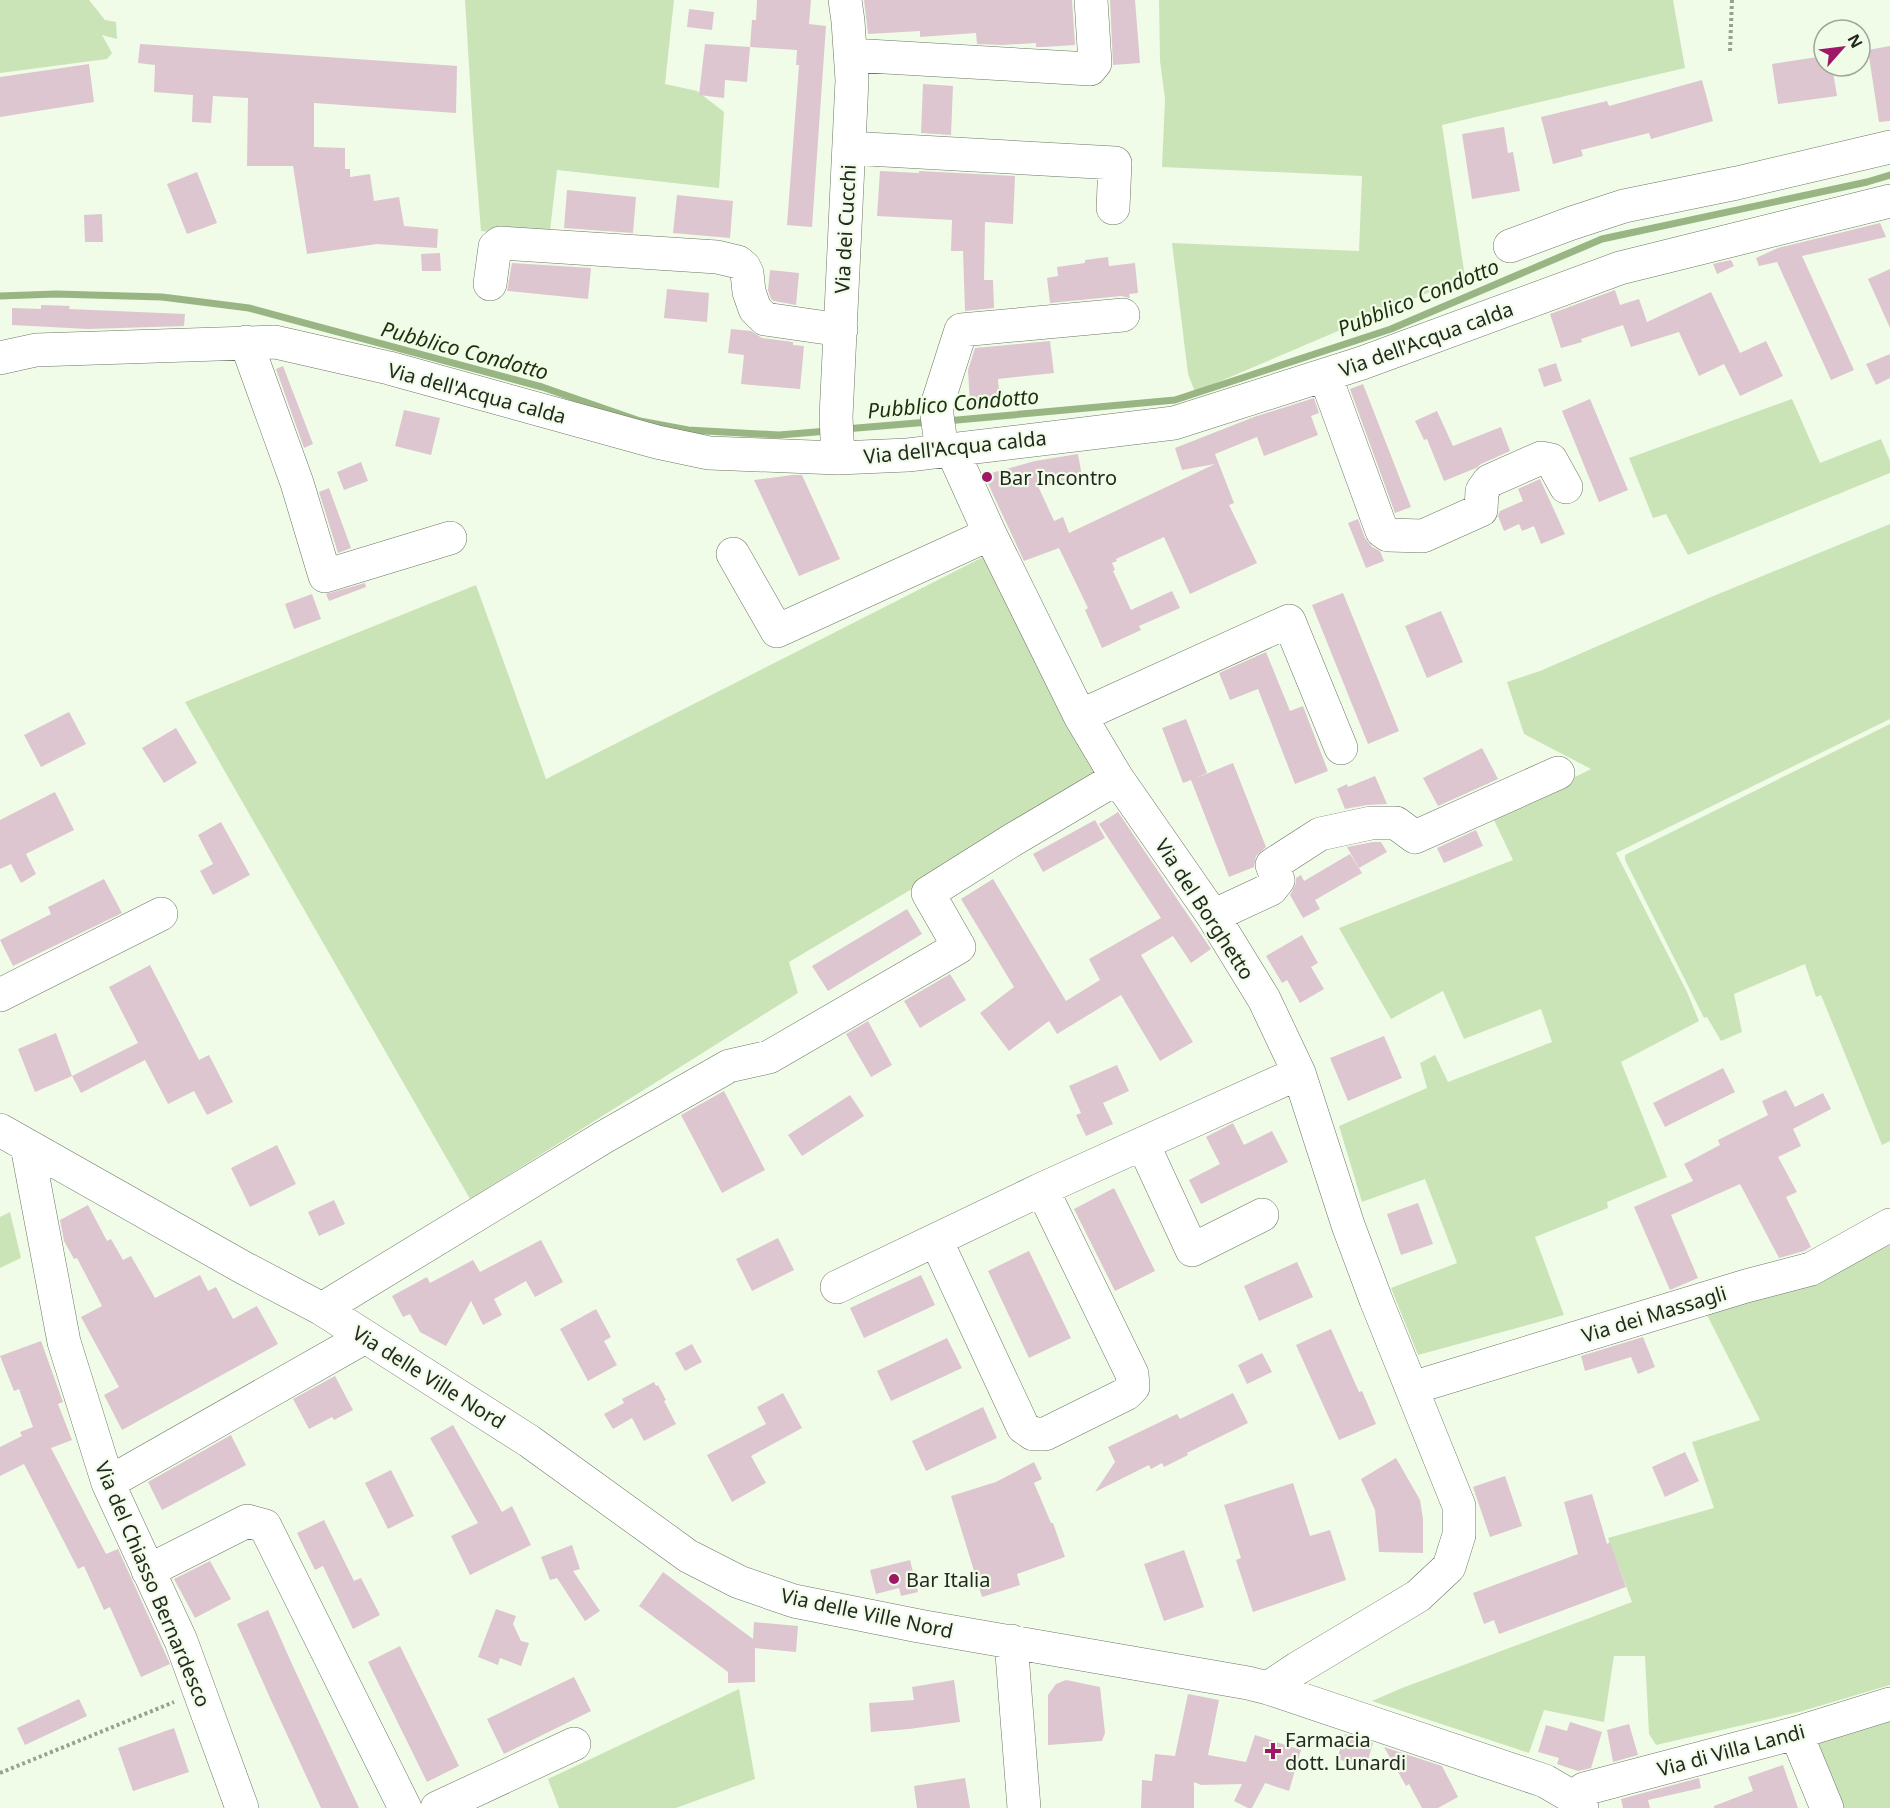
<svg xmlns="http://www.w3.org/2000/svg" width="1890" height="1808" font-family="'Noto Sans',sans-serif">
  <style>
    .green { fill: #cae4b8 }
    .lines { fill: none; stroke-linecap: round; stroke-linejoin: round }
    .stream { stroke: #98b583; stroke-width: 7 }
    .building { fill: #ddc6d0 }
    .minor-casing { stroke: #6c7665; stroke-width: 34 }
    .path { stroke: #97a091; stroke-width: 4; stroke-dasharray: 3 3; stroke-linecap: butt }
    .minor { stroke: #fff; stroke-width: 33 }
    .poi-dot { fill: #9e1867; stroke: #f0fce8; stroke-width: 2 }
    .labels { text-anchor: middle; dominant-baseline: central; stroke-width: 4.5; stroke-linejoin: round; paint-order: stroke }
    .street-label { font-size: 20px; fill: #242821; stroke: #f0fce8 }
    .poi-label { font-size: 20px; fill: #242821; stroke: #f0fce8; text-anchor: start }
    .water-label { font-size: 21px; font-style: italic; fill: #1c300b; stroke: #f0fce8 }
  </style>
  <rect width="100%" height="100%" fill="#f0fce8"/>
  <path class="green" d="M0 0H89L105 20 116 22 117 39 102 35 112 53 107 59 0 73Z
    M465 0H674L665 84 697 91 724 112 719 188 557 170 549 239 481 231 473 131Z
    M1159 0H1673L1685 68 1442 125 1465 277 1195 392 1188 374 1172 243 1359 251 1362 176 1162 167 1165 99 1160 61Z
    M1792 399 1820 463 1881 439 1890 461V473L1688 555 1666 514 1653 518 1629 458Z
    M1890 524V719L1616 853 1687 992 1699 1021 1621 1062 1667 1177 1607 1202 1608 1208 1535 1237 1564 1315 1418 1355 1391 1288 1457 1263 1425 1179 1362 1202 1339 1126 1427 1088 1420 1063 1435 1055 1448 1082 1552 1042 1541 1009 1464 1039 1443 991 1391 1019 1339 928 1513 860 1493 818 1591 769 1524 734 1507 682 1540 671 1711 597Z
    M989 554 1104 775 789 962 798 993 470 1199 185 702 476 585 546 779Z
    M1890 724V1141L1882 1145 1821 995 1816 997 1805 964 1734 994 1742 1032 1721 1041 1707 1017 1704 1018 1625 860V855Z
    M10 1212 21 1258 0 1268V1217Z
    M1890 1245V1685L1799 1712 1656 1745 1649 1734 1645 1656H1614L1604 1722 1544 1710 1529 1753 1372 1701 1402 1688 1632 1602 1608 1538 1714 1508 1692 1442 1760 1420 1706 1313 1818 1277Z
    M739 1689 755 1779 676 1808H559L548 1779Z
    M1890 1714V1808H1837L1810 1740Z"/>
  <g class="lines">
    <path class="stream" d="M0 296 56 294 162 297 249 308 542 387 640 421 688 430 779 435 828 431
      M946 421 1175 400 1391 329 1602 239 1867 182 1890 175
      M845 429 929 422"/>
  </g>
  <path class="building" d="M757 0H811L809 24 826 26 812 227 787 225 799 65H796L797 50 750 47 752 20H756Z
    M864 0H1072L1075 45 1043 47H1036V43L1003 45 977 44 976 33 920 37V31L868 34Z
    M1110 0H1135L1140 63 1113 65Z
    M689 9 714 12 712 30 687 27Z
    M140 44 457 66 456 113 314 103V147L345 148V169H350V177L370 174 374 201 399 197 404 226 438 229 437 248 377 244 307 254 293 166H247L248 98 213 96 211 123 192 122 193 95 154 92 155 65 138 63Z
    M705 44 750 47 747 82 725 80 724 98 699 95Z
    M1890 46V121L1879 122 1868 50Z
    M1824 56V66H1832L1837 96 1778 104 1772 64Z
    M89 64 94 102 0 117V77Z
    M1702 80 1713 121 1651 139 1649 133 1581 150 1583 156 1553 164 1541 117 1607 101 1609 106Z
    M923 84 953 86 951 135 921 133Z
    M1504 127 1508 153 1513 152 1520 191 1472 199 1462 134Z
    M880 171 919 173V171L1015 176 1013 224 985 222 984 280H993L994 308 965 311 963 251H951L952 220 877 216Z
    M197 172 217 223 187 234 167 184Z
    M567 190 636 197 633 233 564 228Z
    M677 195 733 201 730 238 673 233Z
    M102 214 103 242H85L84 215Z
    M1880 223 1886 237 1802 256 1854 370 1831 380 1777 262 1759 266 1756 258 1778 248Z
    M440 253 441 271H422L421 254Z
    M1108 257 1109 266 1135 263 1138 293 1129 294 1130 298 1121 296 1050 303 1047 278 1058 276 1057 267 1085 263V260Z
    M1731 260 1734 266 1717 274 1713 264Z
    M512 263 591 268 588 299 507 291Z
    M1890 269V328L1868 279Z
    M770 270 799 273 796 305 774 301 771 299 768 290Z
    M667 289 709 293 707 322 664 318Z
    M1615 290 1620 305 1639 299 1647 322 1711 292 1740 353 1766 341 1783 376 1740 396 1724 364 1699 376 1679 332 1631 347 1623 325 1581 339 1582 342 1561 348 1550 314Z
    M41 305 70 306 69 309 185 314 184 326 88 329 12 325V308L41 309Z
    M731 329 751 331 762 338 793 342V345L804 346 800 389 741 384 744 355 728 353Z
    M1050 341 1054 373 998 379 1000 402 970 404 968 370 975 348Z
    M1890 354V378L1876 385 1866 364Z
    M1556 363 1562 381 1544 387 1538 369Z
    M283 366 313 444 304 448 276 369Z
    M1363 384 1411 507 1395 513 1350 389Z
    M1314 398 1319 413 1311 416 1318 435 1264 456 1257 437 1215 454 1234 503 1229 505 1257 563 1190 594 1164 537 1116 559 1117 561 1112 563 1115 570 1113 571 1131 610 1172 591 1180 608 1139 626 1141 630 1102 648 1085 610 1088 608 1059 548 1024 561 984 475 1035 461 1078 454 1082 476 1038 486 1054 521 1063 517 1069 533 1215 464 1182 470 1175 448 1254 417Z
    M1590 399 1628 490 1599 502 1562 411Z
    M404 410 440 418 431 455 395 446Z
    M1437 411 1453 446 1501 427 1510 451 1481 464 1476 468 1444 481 1427 439 1424 440 1415 421Z
    M361 462 368 481 344 490 337 472Z
    M793 475H802L840 559 799 576 754 480Z
    M1540 479 1565 534 1541 544 1534 526 1522 531 1519 524 1504 531 1498 516 1500 511 1523 501 1518 489Z
    M329 488 351 548 338 553 319 492Z
    M1358 519 1365 538 1372 547 1380 551 1384 561 1366 568 1348 523Z
    M365 583 366 587 329 601 326 594Z
    M1343 593 1399 731 1368 744 1312 605Z
    M312 594 321 619 294 629 285 604Z
    M1441 611 1463 662 1427 678 1405 626Z
    M1266 652 1290 711 1303 706 1328 771 1295 784 1258 689 1230 700 1219 673Z
    M69 712 86 744 41 767 24 735Z
    M1186 719 1207 773 1194 779 1233 763 1266 847 1256 856 1254 867 1229 877 1191 780 1183 783 1162 728Z
    M176 728 197 763 164 783 142 748Z
    M1482 748 1498 779 1438 806 1423 778Z
    M1375 776 1387 804 1367 805 1345 809 1337 789 1347 784 1348 787Z
    M55 792 74 830 26 854 36 874 21 883 11 864 0 869V820Z
    M1118 812 1211 949 1191 963 1173 936 1141 955 1193 1042 1160 1061 1121 995 1057 1034 1049 1021 1009 1051 980 1013 1014 987 961 899 993 879 1066 1001 1100 980 1089 959 1161 918 1099 824Z
    M1095 820 1105 838 1043 872 1033 854Z
    M221 822 250 875 213 895 200 871 213 864 198 835Z
    M1476 830 1483 846 1444 863 1437 848Z
    M1373 842H1381L1387 852 1359 868 1347 847Z
    M1350 854 1362 873 1315 900 1320 909 1303 918 1290 895 1296 883V878L1301 875 1304 881Z
    M104 879 122 913 13 966 0 940 51 914 48 907Z
    M907 909 922 934 828 991 812 966Z
    M1302 935 1318 963 1311 967 1324 989 1300 1003 1287 980 1282 983 1266 956Z
    M150 965 199 1060 209 1055 233 1102 207 1115 194 1091 168 1104 145 1060 81 1093 72 1076 138 1043 109 987Z
    M950 974 966 1000 920 1028 904 1001Z
    M868 1021 892 1065 871 1077 846 1034Z
    M56 1033 72 1076 35 1092 18 1049Z
    M1384 1036 1402 1078 1348 1101 1330 1058Z
    M1117 1065 1129 1091 1103 1103 1113 1124 1086 1136 1076 1115 1081 1113 1069 1086Z
    M1723 1068 1735 1092 1665 1127 1653 1103Z
    M1786 1090 1795 1107 1823 1093 1831 1109 1793 1129 1801 1146 1778 1157 1797 1192 1786 1197 1811 1247 1804 1251 1779 1258 1740 1184 1671 1215 1698 1278 1670 1290 1634 1207 1693 1181 1684 1164 1720 1145 1718 1140 1768 1115 1762 1101Z
    M724 1091 765 1170 722 1193 681 1115Z
    M850 1095 864 1116 802 1156 788 1135Z
    M1233 1123 1244 1145 1272 1131 1288 1162 1201 1204 1189 1180 1220 1164 1206 1137Z
    M277 1145 296 1184 250 1207 231 1168Z
    M1114 1188 1155 1271 1115 1291 1074 1209Z
    M334 1200 345 1224 319 1236 308 1212Z
    M1418 1203 1433 1244 1401 1255 1387 1214Z
    M88 1205 107 1241 111 1239 123 1260 131 1256 155 1298 200 1275 208 1291 216 1287 233 1319 257 1306 278 1344 122 1430 104 1395 119 1387 81 1317 102 1306 77 1258 74 1259 64 1241 60 1220Z
    M778 1238 794 1270 752 1291 736 1259Z
    M541 1240 563 1282 535 1297 526 1281 494 1299 502 1315 483 1325 471 1301 446 1346 420 1332 410 1314 403 1317 392 1296 427 1277 430 1283 473 1260 480 1272Z
    M1029 1251 1071 1338 1029 1358 988 1271Z
    M1297 1262 1313 1297 1259 1321 1244 1286Z
    M921 1275 935 1305 864 1338 850 1308Z
    M596 1309 611 1337 604 1341 617 1365 588 1381 560 1329Z
    M1331 1329 1359 1392 1362 1391 1376 1424 1339 1440 1296 1345Z
    M1643 1337 1655 1367 1638 1374 1631 1357 1585 1371 1581 1356Z
    M947 1338 962 1368 891 1401 877 1371Z
    M41 1341 63 1402 58 1404 72 1440 51 1448 106 1554 118 1549 170 1664 141 1677 110 1607 104 1610 84 1566 78 1569 24 1464 0 1476V1447L22 1436 20 1432 33 1427 19 1389 14 1391 0 1356Z
    M692 1344 702 1362 685 1371 675 1353Z
    M1262 1353 1272 1372 1247 1384 1238 1365Z
    M335 1376 353 1410 334 1420 332 1417 309 1429 293 1399Z
    M654 1382 656 1386 658 1385 666 1400 664 1401 676 1424 644 1441 632 1418 613 1429 604 1414 624 1403 622 1399Z
    M783 1393 802 1428 751 1456 766 1483 732 1502 707 1455 766 1424 757 1407Z
    M1233 1393 1248 1423 1187 1453 1188 1455 1164 1467 1162 1463 1151 1469 1149 1465 1095 1492 1115 1462 1108 1447 1177 1414 1180 1419Z
    M983 1407 997 1438 926 1471 912 1441Z
    M453 1425 502 1512 512 1506 531 1545 470 1575 451 1536 478 1523 430 1438Z
    M231 1435 246 1465 162 1510 148 1482Z
    M1685 1452 1699 1481 1665 1497 1652 1467Z
    M1396 1458 1420 1500 1423 1519V1553L1379 1552 1375 1510 1361 1479Z
    M1034 1462 1042 1479 1034 1483 1051 1523H1053L1065 1557 1017 1574 1020 1585 982 1597 951 1496 996 1482Z
    M391 1470 414 1516 388 1529 365 1483Z
    M1505 1476 1522 1526 1490 1537 1473 1487Z
    M1293 1483 1310 1536 1330 1530 1346 1580 1253 1612 1236 1560 1241 1558 1224 1505Z
    M1592 1494 1607 1544 1610 1542 1626 1587 1499 1634 1494 1620 1484 1624 1473 1593 1578 1554 1564 1502Z
    M324 1520 354 1581 361 1578 380 1615 353 1629 323 1566 315 1570 297 1533Z
    M572 1545 580 1569 573 1571 600 1611 585 1621 557 1578 550 1580 541 1557Z
    M1184 1550 1204 1607 1164 1621 1144 1564Z
    M910 1560 918 1592 901 1596 899 1588 876 1594 870 1570Z
    M210 1561 231 1599 195 1618 174 1579Z
    M663 1572 753 1639 754 1622 798 1626 796 1652 755 1648V1682L728 1683V1672L639 1606Z
    M496 1609 516 1616 513 1624 521 1641 529 1643 521 1666 500 1658 498 1665 478 1657Z
    M268 1610 291 1662 359 1808H321L270 1698 237 1624Z
    M400 1646 459 1766 427 1782 368 1662Z
    M574 1677 591 1711 504 1754 487 1719Z
    M954 1680 960 1722 909 1729 871 1732 869 1703 914 1700 912 1687Z
    M1066 1680 1100 1687 1105 1733 1102 1741 1048 1745V1695L1056 1684Z
    M1188 1694 1219 1700 1208 1755 1246 1762 1255 1735 1301 1750 1289 1791 1265 1783 1252 1808H1248L1234 1801 1242 1784 1201 1785 1194 1782V1808H1141L1142 1780 1152 1781 1155 1754 1175 1756Z
    M79 1699 87 1716 25 1745 17 1728Z
    M1570 1722 1602 1732 1591 1768 1578 1771 1557 1764 1559 1758 1538 1752 1546 1725 1567 1731Z
    M1629 1724 1638 1755 1613 1762 1607 1730Z
    M174 1728 189 1772 133 1791 118 1748Z
    M1345 1734 1373 1743 1366 1767 1337 1759Z
    M1384 1747 1442 1766 1458 1797 1438 1808H1422L1409 1784 1406 1786Z
    M1783 1765 1798 1808H1714V1806L1753 1791 1748 1777Z
    M965 1778 970 1808H917L914 1786Z
    M1699 1778 1701 1788 1648 1800 1650 1808H1623L1621 1799Z"/>
  <g class="lines">
    <defs>
      <path id="minor" d="M851 55 1090 69 1095 63 1091 0
        M849 148 1115 163 1113 208
        M1510 246 1572 223 1624 206 1737 183 1890 147
        M490 284 495 247 500 243 717 257 738 262 744 267 747 273 749 292 755 309 765 319 841 330
        M246 342 297 483 325 576 450 538
        M0 358 36 350 275 342 389 368 657 442 709 453 838 458 908 455 1174 423 1362 363 1620 268 1890 201
        M1325 375 1382 531 1388 535 1423 536 1481 510 1482 491 1489 481 1541 458 1551 460 1566 487
        M952 450 990 534 1080 716 1117 778 1213 916 1264 999 1299 1073 1348 1225 1376 1300 1459 1506V1535L1449 1567 1418 1596 1298 1668 1268 1688
        M942 451 936 408 961 330 1123 315
        M838 458 836 417 852 80 848 21 845 0
        M733 554 777 631 990 534
        M1080 716 1289 621 1341 748
        M1213 916 1271 889 1278 880 1272 865 1320 834 1371 823H1396L1415 837 1558 773
        M0 995 161 914
        M0 1130 244 1268 322 1309 529 1441 688 1556 739 1582 794 1601 919 1626 1248 1683 1268 1688 1545 1781 1574 1798 1582 1808
        M1143 1144 1192 1250 1262 1215
        M27 1146 64 1342 108 1483 181 1641 242 1808
        M936 1240 1023 1427 1033 1434H1045L1126 1394 1133 1387 1132 1374 1042 1189
        M837 1287 1042 1189 1299 1073
        M322 1309 604 1137 729 1066 769 1057 959 947 928 893 1014 839 1117 778
        M1412 1388 1746 1286 1811 1269 1890 1225
        M108 1483 365 1337
        M148 1571 247 1521 265 1526 405 1808
        M1011 1641 1024 1808
        M1796 1733 1827 1808
        M1574 1798 1584 1789 1796 1733 1890 1704
        M437 1808 574 1744"/>
    </defs>
    <use href="#minor" class="minor-casing"/>
    <path class="path" d="M1730 51 1732 0
      M0 1773 174 1702"/>
    <use href="#minor" class="minor"/>
  </g>
  <g class="poi-dot">
    <circle cx="987" cy="477" r="6"/>
    <circle cx="894" cy="1579" r="6"/>
    <path d="M1270 1742h6v6h6v6h-6v6h-6v-6h-6v-6h6z"/>
  </g>
  <g class="labels">
    <g class="street-label">
      <text transform="translate(845 229) rotate(-87)">Via dei Cucchi</text>
      <text transform="translate(1426 339) rotate(-20)">Via dell'Acqua calda</text>
      <text transform="translate(477 393) rotate(15)">Via dell'Acqua calda</text>
      <text transform="translate(955 447) rotate(-6)">Via dell'Acqua calda</text>
      <text transform="translate(1205 909) rotate(57)">Via del Borghetto</text>
      <text transform="translate(1654 1314) rotate(-17)">Via dei Massagli</text>
      <text transform="translate(429 1377) rotate(32)">Via delle Ville Nord</text>
      <text transform="translate(153 1584) rotate(67)">Via del Chiasso Bernardesco</text>
      <text transform="translate(867 1613) rotate(12)">Via delle Ville Nord</text>
      <text transform="translate(1731 1750) rotate(-15)">Via di Villa Landi</text>
    </g>
    <g class="poi-label">
      <text x="999" y="477">Bar Incontro</text>
      <text x="906" y="1579">Bar Italia</text>
      <text x="1285" y="1739">Farmacia<tspan x="1285" dy="23">dott. Lunardi</tspan></text>
    </g>
    <g class="water-label">
      <text transform="translate(1418 297) rotate(-22)">Pubblico Condotto</text>
      <text transform="translate(465 350) rotate(15)">Pubblico Condotto</text>
      <text transform="translate(953 403) rotate(-5)">Pubblico Condotto</text>
    </g>
  </g>
  <g transform="translate(1842 48) rotate(62)"><circle r="28" fill="#f0fce8" stroke="#9ea798" stroke-width="1.5"/>
  <path d="M0-4.5L10 22L0 15L-10 22Z" fill="#9e1867"/>
  <text y="-9" font-size="16" font-weight="bold" text-anchor="middle" fill="#242821">N</text>
  </g>
</svg>
